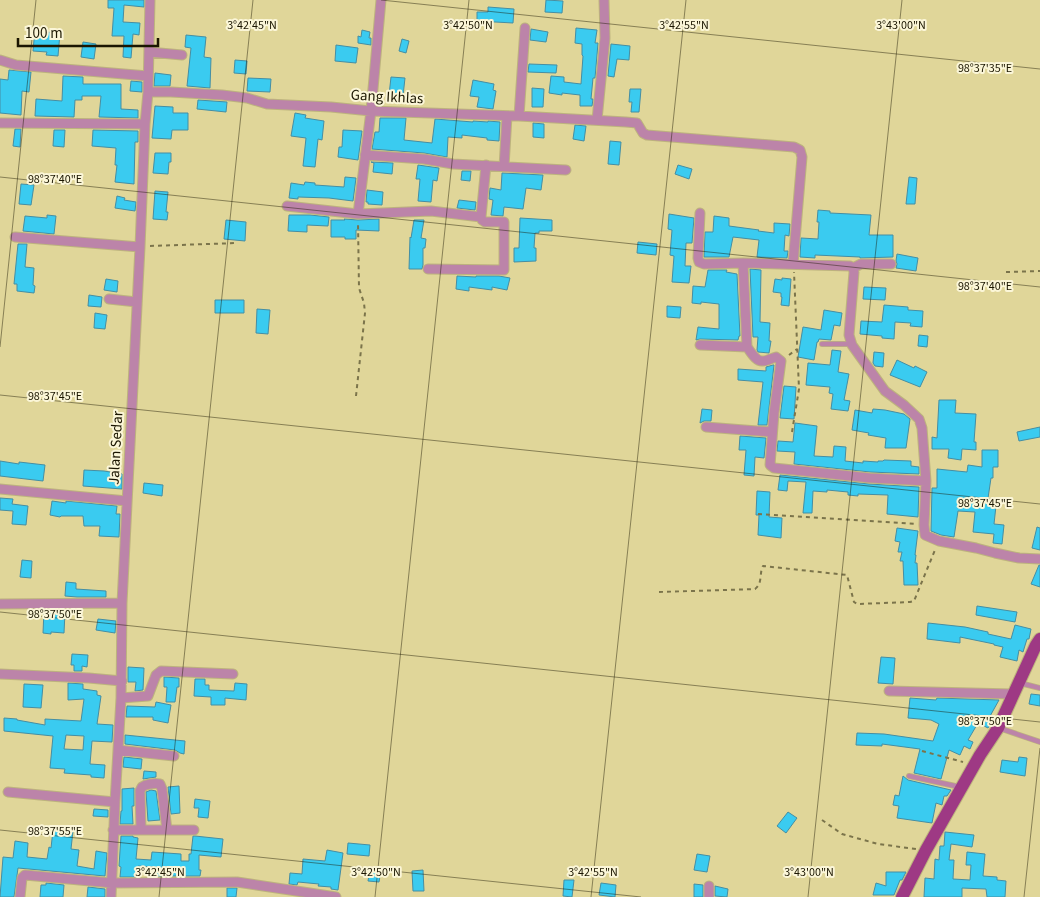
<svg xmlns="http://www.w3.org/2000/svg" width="1040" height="897" font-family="'Source Sans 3',sans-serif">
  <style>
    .building { fill: #3acbf0; stroke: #458ea3; fill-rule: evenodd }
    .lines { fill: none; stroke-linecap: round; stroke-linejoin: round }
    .service-casing { stroke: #bdb37e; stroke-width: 6 }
    .minor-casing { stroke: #bdb37e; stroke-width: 11 }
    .primary-casing { stroke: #bdb37e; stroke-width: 14 }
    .path { stroke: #7b744b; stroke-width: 2; stroke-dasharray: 4 4; stroke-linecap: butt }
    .service { stroke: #bc84a9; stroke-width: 4.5 }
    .minor { stroke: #bc84a9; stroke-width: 9 }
    .primary { stroke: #9e3984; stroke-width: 12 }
    .ticks { fill: none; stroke: #1b1601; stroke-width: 1; stroke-opacity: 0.45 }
    .labels { text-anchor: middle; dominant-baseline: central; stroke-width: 4; stroke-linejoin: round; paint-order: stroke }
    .street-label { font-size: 15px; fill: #1b1601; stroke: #fbf6d8 }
    .ticks-label { font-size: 12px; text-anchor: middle; fill: #1b1601; stroke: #fbf6d8; stroke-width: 4; stroke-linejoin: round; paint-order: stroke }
  </style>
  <rect width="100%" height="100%" fill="#e0d699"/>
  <path class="building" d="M108 0H144V7L124 5 123 22 140 23 139 35 133 34 131 58 123 57 124 36H112L114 8H108Z
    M546 0 563 1 562 13 545 12Z
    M488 7 514 9 513 23 477 21V12H488Z
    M576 28 597 30 595 43H598L595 78H593L591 99H593L592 106H580V95L562 93V95L549 93 551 76 564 77V82L581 84 583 56 582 55V44L575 43Z
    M35 29 46 30V32L60 33 58 56 46 55 47 52 33 51Z
    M531 29 548 32 546 42 530 40Z
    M362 30 370 32 369 38H371V45L358 43V36L361 37Z
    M186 35 206 37 204 57 211 58 210 88 187 86 191 48 185 47Z
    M402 39 409 41 406 53 399 51Z
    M83 42 96 44 94 59 81 57Z
    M611 44 630 46 629 60 617 59 614 77 608 76Z
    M336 45 358 48 356 63 335 61Z
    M235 60 247 61 246 74 234 73Z
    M529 64 557 65 556 73 528 72Z
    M9 70 31 72 29 92 22 91 21 115 0 113V79L8 80Z
    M155 73 171 75 170 86H154Z
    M63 76 83 77V84H121V109L138 110V118L99 117 101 96H82V100H75L74 117 35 116 36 99 62 101Z
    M391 77 405 78 403 96 389 95Z
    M248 78 271 79 270 92 247 91Z
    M473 80 494 84 493 90 496 91 493 109 477 107 479 97 470 96Z
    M131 81 142 82V92L130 91Z
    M532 88 544 89 543 107H532Z
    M630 89H641L639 112H631L632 102H629Z
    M198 100 227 102 226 112 197 109Z
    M155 106 173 107V113H188V130H172L171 139 152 138Z
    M295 113 306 115 305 118 324 121 322 140 318 139 315 167 303 166 306 138 291 136Z
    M380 118H406L404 140 432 143 435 119 473 122V121L488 122V121L500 122 499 141 487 140V138L462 135V138L448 137 447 157 424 153 372 149 375 132H379Z
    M533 123 544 124V138L533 137Z
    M575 125 586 126 584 141 573 139Z
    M15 129H21L20 147 13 146Z
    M54 130H65L64 147 53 146Z
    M93 130 138 131V142H135L134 184 115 182 117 165H115L116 148 92 146Z
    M343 130 362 131 358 160 338 157 339 147H342Z
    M610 141 621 142 619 165 608 164Z
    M155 153H171V162H169L168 174 153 173Z
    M371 162 393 163 392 174 373 172 374 163Z
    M418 165 439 168 437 181 433 180 431 202 418 201 420 179H416Z
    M678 165 692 169 689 179 675 174Z
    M462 171H471L470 181 461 180Z
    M502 173 543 175 541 190 526 188 523 209 504 207 503 216 491 215 493 200 489 199 490 188 501 190Z
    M345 177 356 178 353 201 329 198 298 197V199L289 198 291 183 304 185 305 182 315 183V185L344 187Z
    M909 177 917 178 915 204H906Z
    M21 184 34 185 31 205 19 204Z
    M367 190 383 192 382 205 368 204V202H366Z
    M155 191 168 192 166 212H168L167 220 153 219Z
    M117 196 125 198 124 200 136 202 135 211 115 208Z
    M459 200 476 202 475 210 457 208Z
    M818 210 830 211V213L871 215 869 235H893V257L860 258V257L815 255V258L800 257 801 238 818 239 819 222H817Z
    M669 214 694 218 692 243H686L685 266H691L689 283 672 282 674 256 670 255 672 230 668 229Z
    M47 215 56 216 54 234 23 231 25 216 47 218Z
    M289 215H310L329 217 328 226 307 225V232L288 231Z
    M714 216 729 218V226L759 230 758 231 774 233V223L790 224 789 236 785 235 784 251H788L787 258 757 257 759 240 733 237 729 257H704L705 232H713Z
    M520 218 552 220V231H539V233H535L534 248H536V261L514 262V248H519Z
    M344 219 358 220 379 219V231L356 230V239H345V237H331V220H345Z
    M226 220 246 222 245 241 224 239Z
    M414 220H424L421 238 426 239 425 248H423V265L422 269H409L410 237 411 238Z
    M638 242 657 244 656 255 637 253Z
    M18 244H27L25 267 34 268 33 285 35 286 34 293 17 291V284H14Z
    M897 254 918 258 916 271 896 268 897 264 896 261Z
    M750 269 761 270 760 322 770 323 769 341H771L769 353 758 352 757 350 758 337H753Z
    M708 270H727L726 272 737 274 740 336H739L738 340 700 339 696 340 698 327 719 329V304L701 302V304L692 303 693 286 705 287Z
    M457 276 476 277V276H499L510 278 507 290 492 287V290L469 287V291L456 289Z
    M782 278 791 279 789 306 781 305 782 297H781V293L773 292 775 279 782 280Z
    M106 279 118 281 117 292 104 290Z
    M864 287 886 288 885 300 863 299Z
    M89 295 102 297 101 307 88 306Z
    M215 300H244V313H215Z
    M884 305 908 307V310L923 311 922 327 910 326 911 323 895 322 894 339 882 338V336L860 334 861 321 882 322Z
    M667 306 681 307 680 318 667 317Z
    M257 309 270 310 268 334 256 333Z
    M824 310 842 313 840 326 834 325 831 340 819 339 818 342H817L814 360 798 357 803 327 821 330Z
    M95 313 107 315 105 329 94 328Z
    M919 335 928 336 927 347 918 346Z
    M832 350 841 351 838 372 849 374 844 400 850 401 848 411 831 409 833 394 829 393 830 387 806 385 808 363 830 365Z
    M874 352 884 353 883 367 875 366 873 363Z
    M897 360 914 368 915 366 927 372 920 387 890 375Z
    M773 365H774L767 425H758L763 382 738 380V369L766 371V367Z
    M784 386 796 387 794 419 780 418Z
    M939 400H956L955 413 976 414 974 442H976V450L962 449 961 460 948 458 949 449H932V437L937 438Z
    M702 409 712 410 711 421H704L700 423Z
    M873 409 885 410 904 414 910 419 906 448H885L886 438 868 435 869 433 852 430 855 410 872 413Z
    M795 423 817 426 814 456 833 457 834 446 846 447 845 461 863 463V461L878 462V461H883L884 460 911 461V466L919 467V474L870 472 794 464 795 452 777 451 778 441 793 442Z
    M1040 427V437L1019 441 1017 432Z
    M740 436 766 438 764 458 755 457 754 476 744 475 746 450H739Z
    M982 450H998V467H993V478H991L987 505 996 506 994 524 1004 525 1002 544 993 543 994 534 973 532 975 512 958 511 954 537 941 535 931 531 932 488H937V469L967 472 968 465 982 467Z
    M0 461 19 464V462L45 465 43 481 0 476Z
    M84 470 104 471 122 474V489L83 486Z
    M780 475 869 484 919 487 918 517 887 514 888 495 858 494V496L848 495V492L827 490V492L813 491 812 513H803L806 482 788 481 787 491 778 490Z
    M144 483 163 485 162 496 143 493Z
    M757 491 770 492 769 517 782 518 781 538 758 535 759 515H756Z
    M0 498 13 499 12 504 28 506 26 525 12 524 13 511 0 510Z
    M52 501 66 503V501L117 506 116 514H120L119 537 99 536 100 526H84L83 516H61L60 517 50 515Z
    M1037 527 1040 528V550L1032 548Z
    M897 528 918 531 915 555H916L915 563H917L918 585H904L903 561H900L902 552H898L900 542 895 541Z
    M22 560 32 561 31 578 20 577Z
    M1039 565H1040V587L1031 584Z
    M66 582 76 583V589L106 591V597H77L65 596Z
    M977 606 1017 612 1015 622 976 615Z
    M44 610H51V612H65L64 633 51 632V634L43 633Z
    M98 619 116 621 115 633 96 630Z
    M928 623 965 627 988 632V634L1011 639 1015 625 1031 629 1029 639H1027L1023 652 1019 650 1017 661 1000 657 1003 647 994 645V644L960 637V643L927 639Z
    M72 654 88 655 87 667 82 666V671H74V665H71Z
    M881 657 895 658 893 684 878 683Z
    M128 667 144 668 143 690 135 691 136 682H128Z
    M164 677 179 678V687H177L175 702H166L167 687H164Z
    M195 679H205V685H209V690L234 691 235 683 247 684 246 700 225 698V705H211V697L194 696Z
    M68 683 83 684V689L97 691V695L101 696 97 724 113 725 112 742 92 741 90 764 105 765 104 778 91 777V775L64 773 65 769 50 768 53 736 4 731V718L17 719V720L45 725V719L81 721 84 699 68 700ZM66 735 84 736 83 750 64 749Z
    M24 684 43 685 41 708 23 707Z
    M1031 694 1040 695V706L1029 704Z
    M910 698 936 700 937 698 999 700 989 718 993 720 988 728 978 723 968 740 973 742 970 749 964 746 960 755 949 750 941 779 914 773 920 749 882 744V746L856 745 857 733 884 734 933 741 939 724 931 720 908 718Z
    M156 702 171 705 168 723 153 720V717H126L127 706 155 707Z
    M125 735 185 741 184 754 180 753 175 750 125 744Z
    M124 757 142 759 141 769 123 767Z
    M1019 757 1027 758 1025 776 1000 772 1002 760 1018 762Z
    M144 771 156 772V777L143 779Z
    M903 776 908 780 951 790 947 796H944L942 805 936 803 932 823 897 818 899 806 893 805 895 795 899 796Z
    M179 786 180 813 171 814 168 787Z
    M134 788V806H132L133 824H120L121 811H122V789Z
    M151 790 156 791 160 820 148 821 146 792Z
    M195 799 210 801 208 818 198 817 199 808H194Z
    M94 809 108 810V817L93 816Z
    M788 812 797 818 786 833 777 826Z
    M53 830 73 831 71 849 79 850 77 866 94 869 96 851 107 853 105 876 18 868 14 897H0L3 857 13 858 15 841 28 843 27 857 47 859 49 847 51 848Z
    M945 832 974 835 972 847 951 844 949 860H954L953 879 970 880 971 865H966L967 852 985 854 983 876 997 877V880L1006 881 1005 897H987L986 889 962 888V897H924L925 878 934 879 935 859 939 860 940 846H944Z
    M121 836H133V837L138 838 136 859 151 860 152 852 181 854V861H189V854H191L193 836H195L223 839 221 857 199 855V870H201L200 876H155V867L138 866 136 877H120L121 867 119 866Z
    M348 843 370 845 369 856 347 854Z
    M327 850 343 853 338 890 331 889V887L318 886 319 884 298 882 297 885 289 884 290 873 302 874 303 859 325 861Z
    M697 854 710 856 707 872 694 870Z
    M370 869 381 870 379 882 368 881Z
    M423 870 424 891H413L412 871Z
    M886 872H906L902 880H900L894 895H873L876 883 886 886Z
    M564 880H574L572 897 563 896Z
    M46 883 64 885 63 897H40L41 885H46Z
    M601 883 616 885 615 897 599 895Z
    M694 884 703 885V897H694Z
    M715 886 728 889 727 897 715 896Z
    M88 887 105 889V897H87Z
    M227 888H237L236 897H227Z"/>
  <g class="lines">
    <defs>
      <path id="service" d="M822 344H851
        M1020 683 1040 688
        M999 728 1040 742
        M909 776 960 787"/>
      <path id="minor" d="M149 52 182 55
        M0 60 16 65 148 76
        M148 92H171L222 95 247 98 267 104 331 107 371 111 519 116 626 122 637 123 643 133 647 135 794 147 800 150 802 157 793 264
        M519 116 525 28
        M597 120 605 38 604 0
        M0 123 145 124
        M365 155 424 159 453 164 566 170
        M504 167 507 116
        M287 206 358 214 431 211 481 217 486 165
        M700 213 698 258 699 262 704 264 743 263 747 347C751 352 756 362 763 361 767 361 772 358 776 357L781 361 774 413 770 465 774 468 870 478 926 481
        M358 214 371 111 381 0
        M15 237 140 247
        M743 263 850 266 853 268 854 272 849 335 852 345 885 391 904 405 919 419 922 428 926 481 924 525 925 535 939 541 976 548 995 553 1019 558 1040 559
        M853 268 861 264H891
        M428 269 504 270V222H485L482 220 481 217
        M109 299 137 302
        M700 345 747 347
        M706 427 772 432
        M0 489 127 501
        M0 604 122 603
        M0 674 89 678 122 681
        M889 691 1013 694
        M121 698 148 696 156 675 161 671 233 674
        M118 750 174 756
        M8 792 115 802
        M113 830H194
        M141 830 140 791 142 787C146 784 154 783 160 784L162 789 167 830
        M709 886V897
        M20 897 22 878 25 875 112 883 237 882 336 897
        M111 897 115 802 121 698 122 603 140 247 145 124 148 92 150 0"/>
      <path id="primary" d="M902 897 926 850 980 755 998 728 1036 645 1040 639"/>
    </defs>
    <use href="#service" class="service-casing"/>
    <use href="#minor" class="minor-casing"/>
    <use href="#primary" class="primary-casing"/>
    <path class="path" d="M150 246 237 243
      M1006 272 1040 271
      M789 355 797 349
      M356 396 365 313 364 303 359 288 358 222
      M792 432 799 389 794 272
      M758 514 916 524
      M659 592 755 589C763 583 759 573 763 566L847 575 854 602 857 604 910 602 914 601 935 550
      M922 751 963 762
      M822 820 842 834 878 844 916 849"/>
    <use href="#service" class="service"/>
    <use href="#minor" class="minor"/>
    <use href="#primary" class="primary"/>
  </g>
  <path class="ticks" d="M381 0 1040 69M0 177 1040 287M0 347 36 0M0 395 1040 504M0 612 1040 722M0 830 641 897M159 897 253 0M375 897 469 0M591 897 686 0M808 897 902 0M1024 897 1040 748"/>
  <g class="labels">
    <g class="street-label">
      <text transform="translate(387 97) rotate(3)">Gang Ikhlas</text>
      <text transform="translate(116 448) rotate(-87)">Jalan Sedar</text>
    </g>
  </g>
  <g class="ticks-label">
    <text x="252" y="29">3°42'45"N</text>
    <text x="468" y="29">3°42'50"N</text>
    <text x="684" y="29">3°42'55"N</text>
    <text x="901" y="29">3°43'00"N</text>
    <text x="985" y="72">98°37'35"E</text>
    <text x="55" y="183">98°37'40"E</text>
    <text x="985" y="290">98°37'40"E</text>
    <text x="55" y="400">98°37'45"E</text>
    <text x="985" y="507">98°37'45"E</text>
    <text x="55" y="618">98°37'50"E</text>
    <text x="985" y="725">98°37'50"E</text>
    <text x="55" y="835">98°37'55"E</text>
    <text x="160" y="876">3°42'45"N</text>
    <text x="376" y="876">3°42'50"N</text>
    <text x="593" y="876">3°42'55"N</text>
    <text x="809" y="876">3°43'00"N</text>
  </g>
  <path d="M18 38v8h140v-8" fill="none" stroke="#1b1601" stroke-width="2.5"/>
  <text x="25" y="38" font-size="15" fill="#1b1601" stroke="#fbf6d8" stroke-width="4" paint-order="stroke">100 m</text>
</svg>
